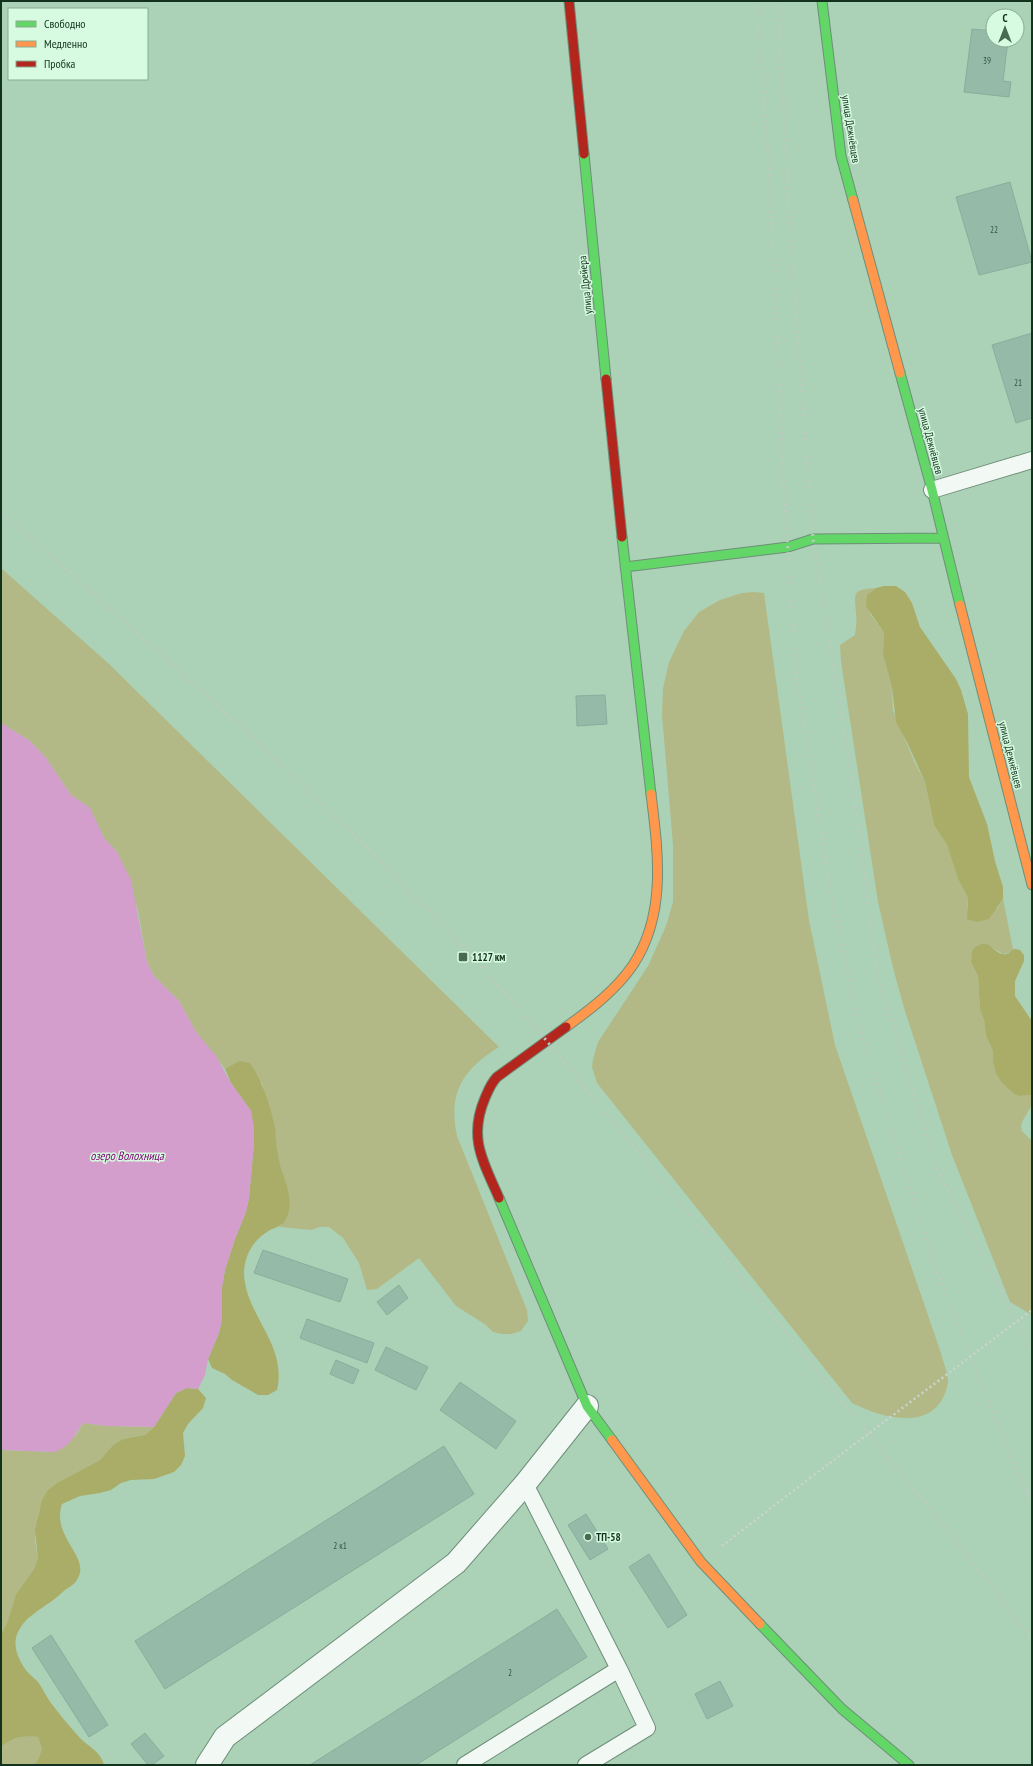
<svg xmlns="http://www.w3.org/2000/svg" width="1033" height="1766" font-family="'PT Sans Narrow',sans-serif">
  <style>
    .green { fill: #b3b986 }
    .forest { fill: #aaad68 }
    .water { fill: #d39dcc }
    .building { fill: #96baa8; stroke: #88ad9c }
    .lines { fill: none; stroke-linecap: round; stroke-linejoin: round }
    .lane-casing { stroke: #6e8e79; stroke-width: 18 }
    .street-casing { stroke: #6e8e79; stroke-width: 24 }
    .fast-casing { stroke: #6e8e79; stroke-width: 11 }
    .slow-casing { stroke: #6e8e79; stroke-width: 11 }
    .jam-casing { stroke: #6e8e79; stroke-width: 11 }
    .path { stroke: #c9d5cc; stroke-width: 2.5; stroke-dasharray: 2 3; stroke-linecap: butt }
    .lane { stroke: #f2f8f4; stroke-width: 16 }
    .street { stroke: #f2f8f4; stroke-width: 22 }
    .fast { stroke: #63d668; stroke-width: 9 }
    .slow { stroke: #ff974d; stroke-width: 9 }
    .jam { stroke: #b3261e; stroke-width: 9 }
    .rail { stroke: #becac1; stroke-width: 3; stroke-dasharray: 2 4; stroke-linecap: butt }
    .path-bridge { stroke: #c9d5cc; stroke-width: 2.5; stroke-dasharray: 2 3; stroke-linecap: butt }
    .poi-dot { fill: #486a53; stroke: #d7fbe0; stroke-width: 1.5 }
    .labels { text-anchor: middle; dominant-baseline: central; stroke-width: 3; stroke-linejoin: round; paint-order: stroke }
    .number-label { font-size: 9px; fill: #345440 }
    .street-label { font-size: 11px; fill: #13321e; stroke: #d7fbe0 }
    .poi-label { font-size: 11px; font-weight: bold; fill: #13321e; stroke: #d7fbe0; text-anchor: start }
    .water-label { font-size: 12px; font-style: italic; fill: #800975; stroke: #d7fbe0 }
  </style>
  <rect width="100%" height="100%" fill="#abd2b6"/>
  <path class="green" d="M1 568 108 663 499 1047C462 1070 448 1093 457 1136L527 1310 528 1321 521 1331 512 1334H502L493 1332 486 1325 456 1306 419 1258 377 1289 367 1290 359 1263 354 1255 343 1238 329 1227H320L311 1230 280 1227 286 1219 289 1196 279 1161 275 1139V1128L262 1083 239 1061 225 1069 196 1032 179 1001 154 976 147 962 138 911 123 866 117 852 104 838 90 808 71 795 46 758 30 741 1 723Z
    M876 588 867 595 871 615 884 633 883 655 892 687 893 710 915 763 925 782 934 825 947 845 958 879 968 898 967 909H997L1003 899 1013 949 1008 953 1003 954 993 948 981 944 975 947 972 951 971 962 978 976 980 1010 984 1020 986 1036 993 1051V1062L996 1074 1002 1083 1014 1094 1019 1096 1032 1095V1105L1023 1120 1021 1126 1022 1131 1032 1141V1315L1010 1302 952 1155 904 1008 893 968 878 902 841 662 840 645 855 635C856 627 857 620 856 613 854 591 853 590 876 588Z
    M755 592 764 593 809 920 835 1045 941 1353C943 1362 949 1375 948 1383 938 1434 884 1419 852 1403L597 1083 592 1067 593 1059 598 1042 648 966 666 926 673 902V845L662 715 663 688 669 662 684 631 699 612 720 600 742 593Z
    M83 1423 107 1426 154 1427 145 1435 123 1439 113 1445 100 1460 57 1483 48 1490 39 1511 38 1521 35 1539 38 1558 34 1569 16 1594 7 1623 3 1632 1 1633V1450L54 1452 76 1435Z
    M24 1736 38 1737 42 1749 37 1762 32 1765H1V1747L10 1739Z"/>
  <path class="forest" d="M884 586H896L905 592 912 603 920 627 956 679 961 690 968 714 969 777 987 824 995 861 1003 887V899L989 919 977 922 967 919 968 898 958 879 947 845 934 825 925 782 907 742 896 722 892 687 883 655 884 633 866 606 867 595 876 588Z
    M981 944H987C994 948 1001 958 1009 953 1011 951 1012 949 1015 949L1020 950 1024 955V961L1015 981V996L1032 1021V1095L1019 1096 1014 1094 1002 1083 996 1074 993 1062V1051L986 1036 984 1020 980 1010 978 976 971 962 972 951 975 947Z
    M239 1061 250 1063C263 1082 270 1105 275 1127 276 1131 275 1135 276 1139 276 1146 278 1153 279 1160 283 1179 296 1199 286 1219 282 1227 276 1227 270 1230 254 1239 245 1254 244 1272 244 1314 288 1344 277 1390L268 1395H258L232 1380 225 1374 212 1368 208 1359 219 1333 222 1319V1287L225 1270 235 1239 246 1212 249 1198 254 1143 251 1111 231 1083 225 1069Z
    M187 1388 198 1389 206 1398 203 1408 188 1424 183 1433 185 1456 181 1465 174 1472 154 1479 131 1480 121 1483 111 1490 100 1493 80 1496 62 1504C51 1537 90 1556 78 1578 76 1583 70 1587 65 1590 59 1595 53 1601 46 1605 35 1613 24 1619 18 1632 13 1642 16 1654 22 1664 26 1672 32 1676 38 1682 43 1689 46 1696 51 1703 60 1715 70 1727 80 1738 89 1747 101 1752 104 1765H32L37 1762 42 1749 38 1737C21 1736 14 1736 1 1747V1633L3 1631 7 1623 16 1594 34 1569 38 1558 35 1530 42 1500 48 1490 57 1483 100 1460 113 1445 123 1439 145 1435 154 1427 176 1393Z"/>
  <path class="water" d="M1 723 30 741 46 758 71 795 90 808 104 838 117 852 131 880 147 962 154 976 179 1001 196 1032 216 1056 231 1083 251 1111 254 1127V1143L249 1198 246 1212 235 1239 225 1270 222 1287V1319L219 1333 208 1359 205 1375 198 1389 187 1388 176 1393 154 1427 107 1426 83 1423C74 1436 70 1447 54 1452L1 1450Z"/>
  <path class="building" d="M972 29 993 31V40H1008L1003 81 1011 82 1009 97 964 92Z
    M1010 182 1032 262 979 275 956 197Z
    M1032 333V418L1016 423 992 345Z
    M605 695 607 724 577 726 576 696Z
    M263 1250 348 1279 340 1302 254 1273Z
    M399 1285 408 1298 387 1315 377 1302Z
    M307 1319 374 1343 367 1363 300 1338Z
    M386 1347 428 1367 416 1390 375 1370Z
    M336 1360 359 1370 353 1384 330 1374Z
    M460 1382 516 1421 496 1449 440 1410Z
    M444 1446 474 1494 165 1689 135 1641Z
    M586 1514 608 1549 590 1560 568 1525Z
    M649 1554 687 1615 668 1628 629 1567Z
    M557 1609 587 1657 416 1765H310Z
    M51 1635 108 1725 89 1737 32 1648Z
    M720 1681 733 1706 707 1719 695 1694Z
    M145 1733 164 1756 152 1765H148L131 1744Z"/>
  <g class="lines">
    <defs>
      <path id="lane" d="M932 490 1032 460
        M525 1484 619 1669 647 1728 586 1765
        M465 1765 619 1669"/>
      <path id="street" d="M207 1765 225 1737 456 1563 525 1484 587 1406"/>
      <path id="fast" d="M822 1 841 156 853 200
        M584 154 606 379
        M900 373 932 490 960 605
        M622 537 651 794
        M625 567 788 547 813 539 943 538
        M499 1198 587 1406 612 1440
        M760 1624 842 1709 909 1765"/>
      <path id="slow" d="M853 200 900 373
        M960 605 1032 885
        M566 1027C591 1009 616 990 633 965 667 914 658 851 651 794
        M612 1440 701 1562 760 1624"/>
      <path id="jam" d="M569 1 584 154
        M606 379 622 537
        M499 1198C483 1161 468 1138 485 1098 488 1091 491 1083 497 1077L566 1027"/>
    </defs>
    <use href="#lane" class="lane-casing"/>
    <use href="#street" class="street-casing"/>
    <use href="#fast" class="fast-casing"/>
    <use href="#slow" class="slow-casing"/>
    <use href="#jam" class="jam-casing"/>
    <path class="path" d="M722 1546 810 1478"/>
    <use href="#lane" class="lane"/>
    <use href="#street" class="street"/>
    <use href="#fast" class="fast"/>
    <use href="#slow" class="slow"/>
    <use href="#jam" class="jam"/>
    <path class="rail" d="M757 1 770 183 784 491 796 672 833 906 860 1028 933 1262 1016 1469 1032 1503
      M778 1 790 228 813 539 851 774 878 978 938 1171 1032 1349
      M1 514 31 537 244 729 359 840 468 952 546 1040 940 1521 1032 1639"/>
    <path class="path-bridge" d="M810 1478 1032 1310"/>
  </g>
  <g class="poi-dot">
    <rect x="458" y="952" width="10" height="10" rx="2"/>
    <circle cx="588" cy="1537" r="4"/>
  </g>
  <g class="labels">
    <g class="number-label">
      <text x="987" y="60">39</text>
      <text x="994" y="229">22</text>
      <text x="1018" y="382">21</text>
      <text x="340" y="1545">2 к1</text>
      <text x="510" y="1672">2</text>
    </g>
    <g class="street-label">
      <text transform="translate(851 129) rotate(81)">улица Дежнёвцев</text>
      <text transform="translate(585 285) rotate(-96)">улица Дрейера</text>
      <text transform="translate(931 441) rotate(75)">улица Дежнёвцев</text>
      <text transform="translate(1011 755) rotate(76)">улица Дежнёвцев</text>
    </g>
    <g class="poi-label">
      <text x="472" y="957">1127 км</text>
      <text x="596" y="1537">ТП-58</text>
    </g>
    <g class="water-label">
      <text x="127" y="1155">озеро Волохница</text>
    </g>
  </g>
  <rect width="1033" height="1766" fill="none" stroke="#13321e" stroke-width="4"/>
  <rect x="8" y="8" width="140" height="72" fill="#d7fbe0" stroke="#89ab92"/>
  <rect x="16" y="21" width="20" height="6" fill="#63d668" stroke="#89ab92"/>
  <text x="44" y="28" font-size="12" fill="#13321e">Свободно</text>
  <rect x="16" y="41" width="20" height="6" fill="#ff974d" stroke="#89ab92"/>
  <text x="44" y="48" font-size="12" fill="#13321e">Медленно</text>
  <rect x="16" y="61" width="20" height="6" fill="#b3261e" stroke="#89ab92"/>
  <text x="44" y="68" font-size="12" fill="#13321e">Пробка</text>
  <g transform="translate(1005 28)"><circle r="19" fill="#d7fbe0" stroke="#89ab92"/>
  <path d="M0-3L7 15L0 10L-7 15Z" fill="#486a53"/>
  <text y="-6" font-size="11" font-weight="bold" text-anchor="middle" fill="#13321e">С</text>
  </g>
</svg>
